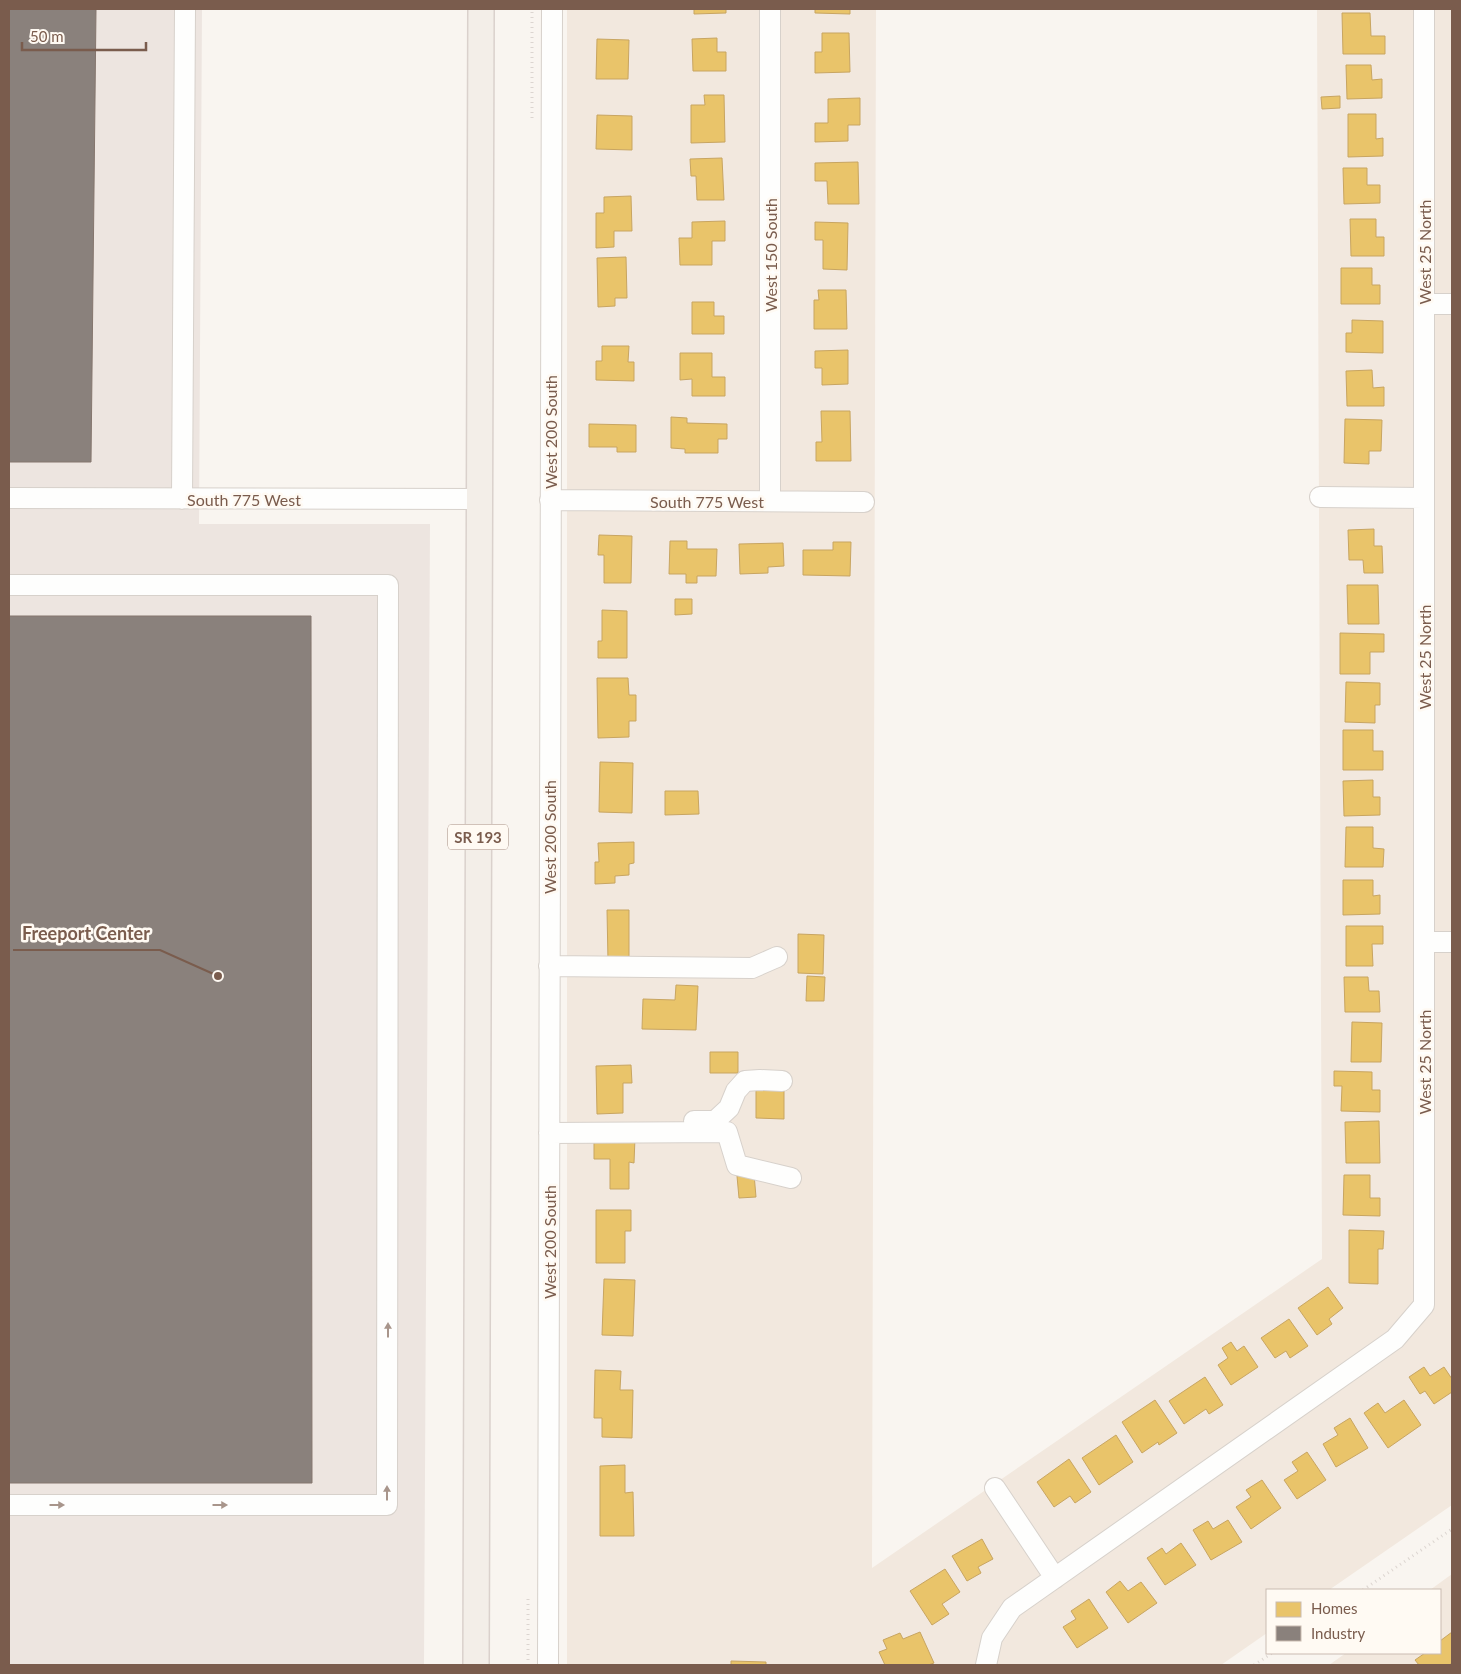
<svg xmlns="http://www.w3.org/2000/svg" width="1461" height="1674" font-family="Lato,sans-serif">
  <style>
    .residential { fill: #f2e8de }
    .industrial { fill: #ede5e0 }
    .homes { fill: #e9c46a; stroke: #c8a561 }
    .industry { fill: #8a817c; stroke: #85766e }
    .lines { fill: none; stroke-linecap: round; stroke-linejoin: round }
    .minor-casing { stroke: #d7d1cb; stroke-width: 22 }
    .major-casing { stroke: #dad1cc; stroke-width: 28 }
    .path { stroke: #dcd5d0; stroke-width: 3; stroke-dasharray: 1 4; stroke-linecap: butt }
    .minor { stroke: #fefefd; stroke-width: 20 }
    .major { stroke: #f3eee8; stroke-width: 25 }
    .oneway { fill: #a8958b }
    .labels { text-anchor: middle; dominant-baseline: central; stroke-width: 5; stroke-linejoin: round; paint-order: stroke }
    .shield { fill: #fffaf3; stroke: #a28b7f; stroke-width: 1 }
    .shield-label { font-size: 15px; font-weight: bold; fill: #7a5c4d }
    .street-label { font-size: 16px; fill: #7a5c4d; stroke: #fffaf3 }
    .leader { fill: none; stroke: #7a5c4d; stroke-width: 2 }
    .callout-dot { fill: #7a5c4d; stroke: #fffaf3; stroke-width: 2 }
    .callout-label { font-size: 18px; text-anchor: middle; font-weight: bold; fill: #7a5c4d; stroke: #fffaf3; stroke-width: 5; stroke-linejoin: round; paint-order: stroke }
  </style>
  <rect width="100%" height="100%" fill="#f9f5f0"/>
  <path class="residential" d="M567 9H876L872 1568 1322 1259 1317 9H1452V1505L1329 1590H1267V1633L1221 1665H567Z
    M1452 1574V1665H1329L1346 1653H1440V1590H1430Z"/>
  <path class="industrial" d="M9 9H202L199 524H430L424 1665H9Z"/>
  <path class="homes" d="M694 9H726V13L694 14Z
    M815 9H850V14L815 13Z
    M1342 13H1370L1371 36H1385V54H1343Z
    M822 33H849L850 72 815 73V52H822Z
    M717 38V52H726V71H693L692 39Z
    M597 39 629 40 628 79H596Z
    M1346 65H1371L1372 80 1382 79V98L1347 99Z
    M704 95H724L725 142 691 143V105H705Z
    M1340 96V108L1322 109 1321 97Z
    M860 98V125H848V141L815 142V123H828V99Z
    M1348 114H1376V139L1383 138V156L1348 157Z
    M597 115 632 116V150L596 149Z
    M722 158 724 200H697L696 176H691L690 159Z
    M858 162 859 204H828L827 181H815V163Z
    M1343 168H1367V185H1380V203L1344 204Z
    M631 196 632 231H614V247L596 248V213H604V197Z
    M1350 219H1376V237H1384V256H1351Z
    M725 221V241H712V265H680L679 238H692V222Z
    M815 222 848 223 847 270 823 269V240H815Z
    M626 257 627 298H615V306L598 307 597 258Z
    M1341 268H1372V285H1380V304H1341Z
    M818 290H846L847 329H814V300H819Z
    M692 302H714V316H724V334H692Z
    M1352 320 1383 321V353L1346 352V333H1352Z
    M602 346H629L628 362H634V381L596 380V361H602Z
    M848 350V384L822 385V368H815V351Z
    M680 353H712V377H725V396H692V379L680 380Z
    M1372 370 1373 388 1384 387V406H1347L1346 371Z
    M821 411H850L851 461H816V442H822Z
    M671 417 687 418V423L727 424V439H718V453H685V449L671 448Z
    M1345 419 1382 420 1381 451H1369V464L1344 463Z
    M589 424 636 425V452H617V447H589Z
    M1374 529V546H1382L1383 573H1364L1363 560H1349L1348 530Z
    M599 535 632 536 631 583H604V555H598Z
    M670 541H687V549H717L716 576H697V583H686V574H669Z
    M833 542H851L850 576 803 575V550H833Z
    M783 543 784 566 768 567V573L740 574 739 544Z
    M1347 585H1378L1379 624H1348Z
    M675 599H692V614L675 615Z
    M602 610 627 611V658H598V641H602Z
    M1340 633 1384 634V652H1370V674H1340Z
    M597 678H628L629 695H636V721H629V737L598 738Z
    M1346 682 1380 683V705H1375V723L1345 722Z
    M1343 730H1373V751H1383V770H1343Z
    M600 762 633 763 632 813 599 812Z
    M1373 780V797H1380V815L1344 816 1343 781Z
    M665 791H698L699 814 665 815Z
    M1346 827H1373V848L1384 849 1383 867H1345Z
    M634 842V863L629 864V875L615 876V883L595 884V862H599L598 843Z
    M1343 880H1373V896L1380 895V914L1343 915Z
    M607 910H629V961H608Z
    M1346 926H1383V944H1372L1373 966H1346Z
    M798 934 824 935 823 974 798 973Z
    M807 976 825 977 824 1001H806Z
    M1344 977H1368L1369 991H1379L1380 1012H1345Z
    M676 985 698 986 696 1030 642 1029 643 999 675 1000Z
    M1352 1022 1382 1023 1381 1062H1351Z
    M710 1052H738V1073H710Z
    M631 1065 632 1083H623V1113L597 1114 596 1066Z
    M1334 1071 1372 1072V1090H1380V1112L1341 1111 1342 1086H1334Z
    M756 1084H784V1119L756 1118Z
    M1379 1121 1380 1163H1346L1345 1122Z
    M594 1138H635L634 1163 629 1162V1189H610V1159H594Z
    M754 1174 756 1197 739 1198 737 1176Z
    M1344 1175H1370V1198H1380V1216L1343 1215Z
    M596 1210H631V1231H625V1263H596Z
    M1349 1230 1384 1231 1383 1249H1378V1284L1349 1283Z
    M604 1279 635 1280 633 1336 602 1335Z
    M1328 1287 1343 1308 1329 1319 1332 1324 1317 1335 1298 1308Z
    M1289 1319 1308 1346 1290 1358 1286 1351 1275 1358 1261 1338Z
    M1231 1342 1237 1351 1244 1346 1258 1367 1231 1385 1218 1365 1228 1358 1222 1348Z
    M1424 1367 1430 1376 1444 1367 1452 1379V1392L1434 1404 1425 1391 1420 1394 1409 1377Z
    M595 1370 621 1371 620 1390H633L632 1438 602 1437V1418H594Z
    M1205 1377 1223 1405 1209 1414 1206 1409 1184 1424 1169 1401Z
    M1155 1400 1177 1433 1159 1445 1158 1442 1142 1453 1122 1422Z
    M1404 1400 1421 1425 1388 1448 1364 1413 1378 1403 1385 1413Z
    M1350 1418 1368 1448 1336 1467 1323 1444 1338 1435 1334 1428Z
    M1116 1435 1133 1462 1099 1485 1082 1458Z
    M1307 1452 1326 1480 1297 1499 1284 1480 1298 1471 1292 1462Z
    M1069 1459 1091 1492 1075 1503 1070 1496 1054 1507 1037 1482Z
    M625 1465V1493L633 1492 634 1536H600V1466Z
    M1262 1480 1281 1508 1251 1529 1236 1507 1251 1497 1246 1490Z
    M1228 1520 1242 1542 1211 1560 1193 1530 1208 1521 1213 1529Z
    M982 1539 993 1559 978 1567 981 1573 967 1581 952 1556Z
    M1181 1543 1196 1565 1165 1585 1147 1558 1162 1548 1166 1554Z
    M945 1569 960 1592 942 1604 949 1614 932 1625 910 1591Z
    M1120 1581 1128 1591 1141 1582 1157 1603 1128 1623 1106 1592Z
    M1089 1599 1108 1628 1077 1648 1063 1627 1076 1619 1071 1611Z
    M920 1632 934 1663 928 1665H885L879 1652 887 1649 883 1640 900 1633 903 1639Z
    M1452 1632V1663L1449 1665H1419L1415 1660 1425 1653H1440V1641Z
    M731 1661 766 1662V1665H731Z"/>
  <path class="industry" d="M9 9H96L91 462H9Z
    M9 616H311L312 1483H9Z"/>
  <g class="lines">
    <defs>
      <path id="minor" d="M770 9V501
        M1424 304H1452
        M1320 497 1424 498
        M9 498 479 499
        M182 499 185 9
        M550 500 864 502
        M9 585H388L387 1505H9
        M1424 942H1452
        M549 966 752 968 777 957
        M694 1121H715L729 1108 736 1091 745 1081 760 1080 782 1081
        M549 1133 727 1132 737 1165 791 1178
        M995 1488 1055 1578
        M548 1665 552 9
        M986 1665 992 1638 1012 1608 1395 1339 1424 1305V9"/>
      <path id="major" d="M476 1665 481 9"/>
    </defs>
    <use href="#minor" class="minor-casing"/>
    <use href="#major" class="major-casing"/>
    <path class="path" d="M532 118V9
      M1363 1590 1452 1529
      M528 1665V1597
      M1254 1665 1272 1653"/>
    <use href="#minor" class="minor"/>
    <use href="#major" class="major"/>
  </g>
  <defs><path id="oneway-solid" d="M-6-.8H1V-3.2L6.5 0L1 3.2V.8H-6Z" transform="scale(1.25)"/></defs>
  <g class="oneway">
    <use href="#oneway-solid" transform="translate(388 1330) rotate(-90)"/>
    <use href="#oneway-solid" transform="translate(387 1493) rotate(-90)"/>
    <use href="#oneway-solid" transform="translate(57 1505)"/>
    <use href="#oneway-solid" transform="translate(220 1505)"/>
  </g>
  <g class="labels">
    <rect class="shield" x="448" y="824.5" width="60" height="25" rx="4"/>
    <g class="shield-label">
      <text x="478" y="837">SR 193</text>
    </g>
    <g class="street-label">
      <text transform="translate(1424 252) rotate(-90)">West 25 North</text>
      <text transform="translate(770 255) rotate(-90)">West 150 South</text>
      <text transform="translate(550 432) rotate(-90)">West 200 South</text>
      <text x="244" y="499">South 775 West</text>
      <text x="707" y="501">South 775 West</text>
      <text transform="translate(1424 657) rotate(-90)">West 25 North</text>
      <text transform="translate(549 837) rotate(-90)">West 200 South</text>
      <text transform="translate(1424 1062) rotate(-90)">West 25 North</text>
      <text transform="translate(549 1242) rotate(-90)">West 200 South</text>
    </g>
  </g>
  <path class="leader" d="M218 976L160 950H13"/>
  <circle class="callout-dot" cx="218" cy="976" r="5"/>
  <g class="callout-label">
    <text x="86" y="940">Freeport Center</text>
  </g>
  <rect width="1461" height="1674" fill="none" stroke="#7a5c4d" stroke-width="20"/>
  <rect x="1266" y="1589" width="175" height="65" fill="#fffaf3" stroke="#cabbb1"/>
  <rect x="1276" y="1602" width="25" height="15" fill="#e9c46a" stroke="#cabbb1"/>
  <text x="1311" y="1614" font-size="15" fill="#7a5c4d">Homes</text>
  <rect x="1276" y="1626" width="25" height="15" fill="#8a817c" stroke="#cabbb1"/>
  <text x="1311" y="1639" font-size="15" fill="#7a5c4d">Industry</text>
  <path d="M22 42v8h124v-8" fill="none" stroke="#7a5c4d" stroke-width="2.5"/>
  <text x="30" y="42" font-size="15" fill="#7a5c4d" stroke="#fffaf3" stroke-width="4" paint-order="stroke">50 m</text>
</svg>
